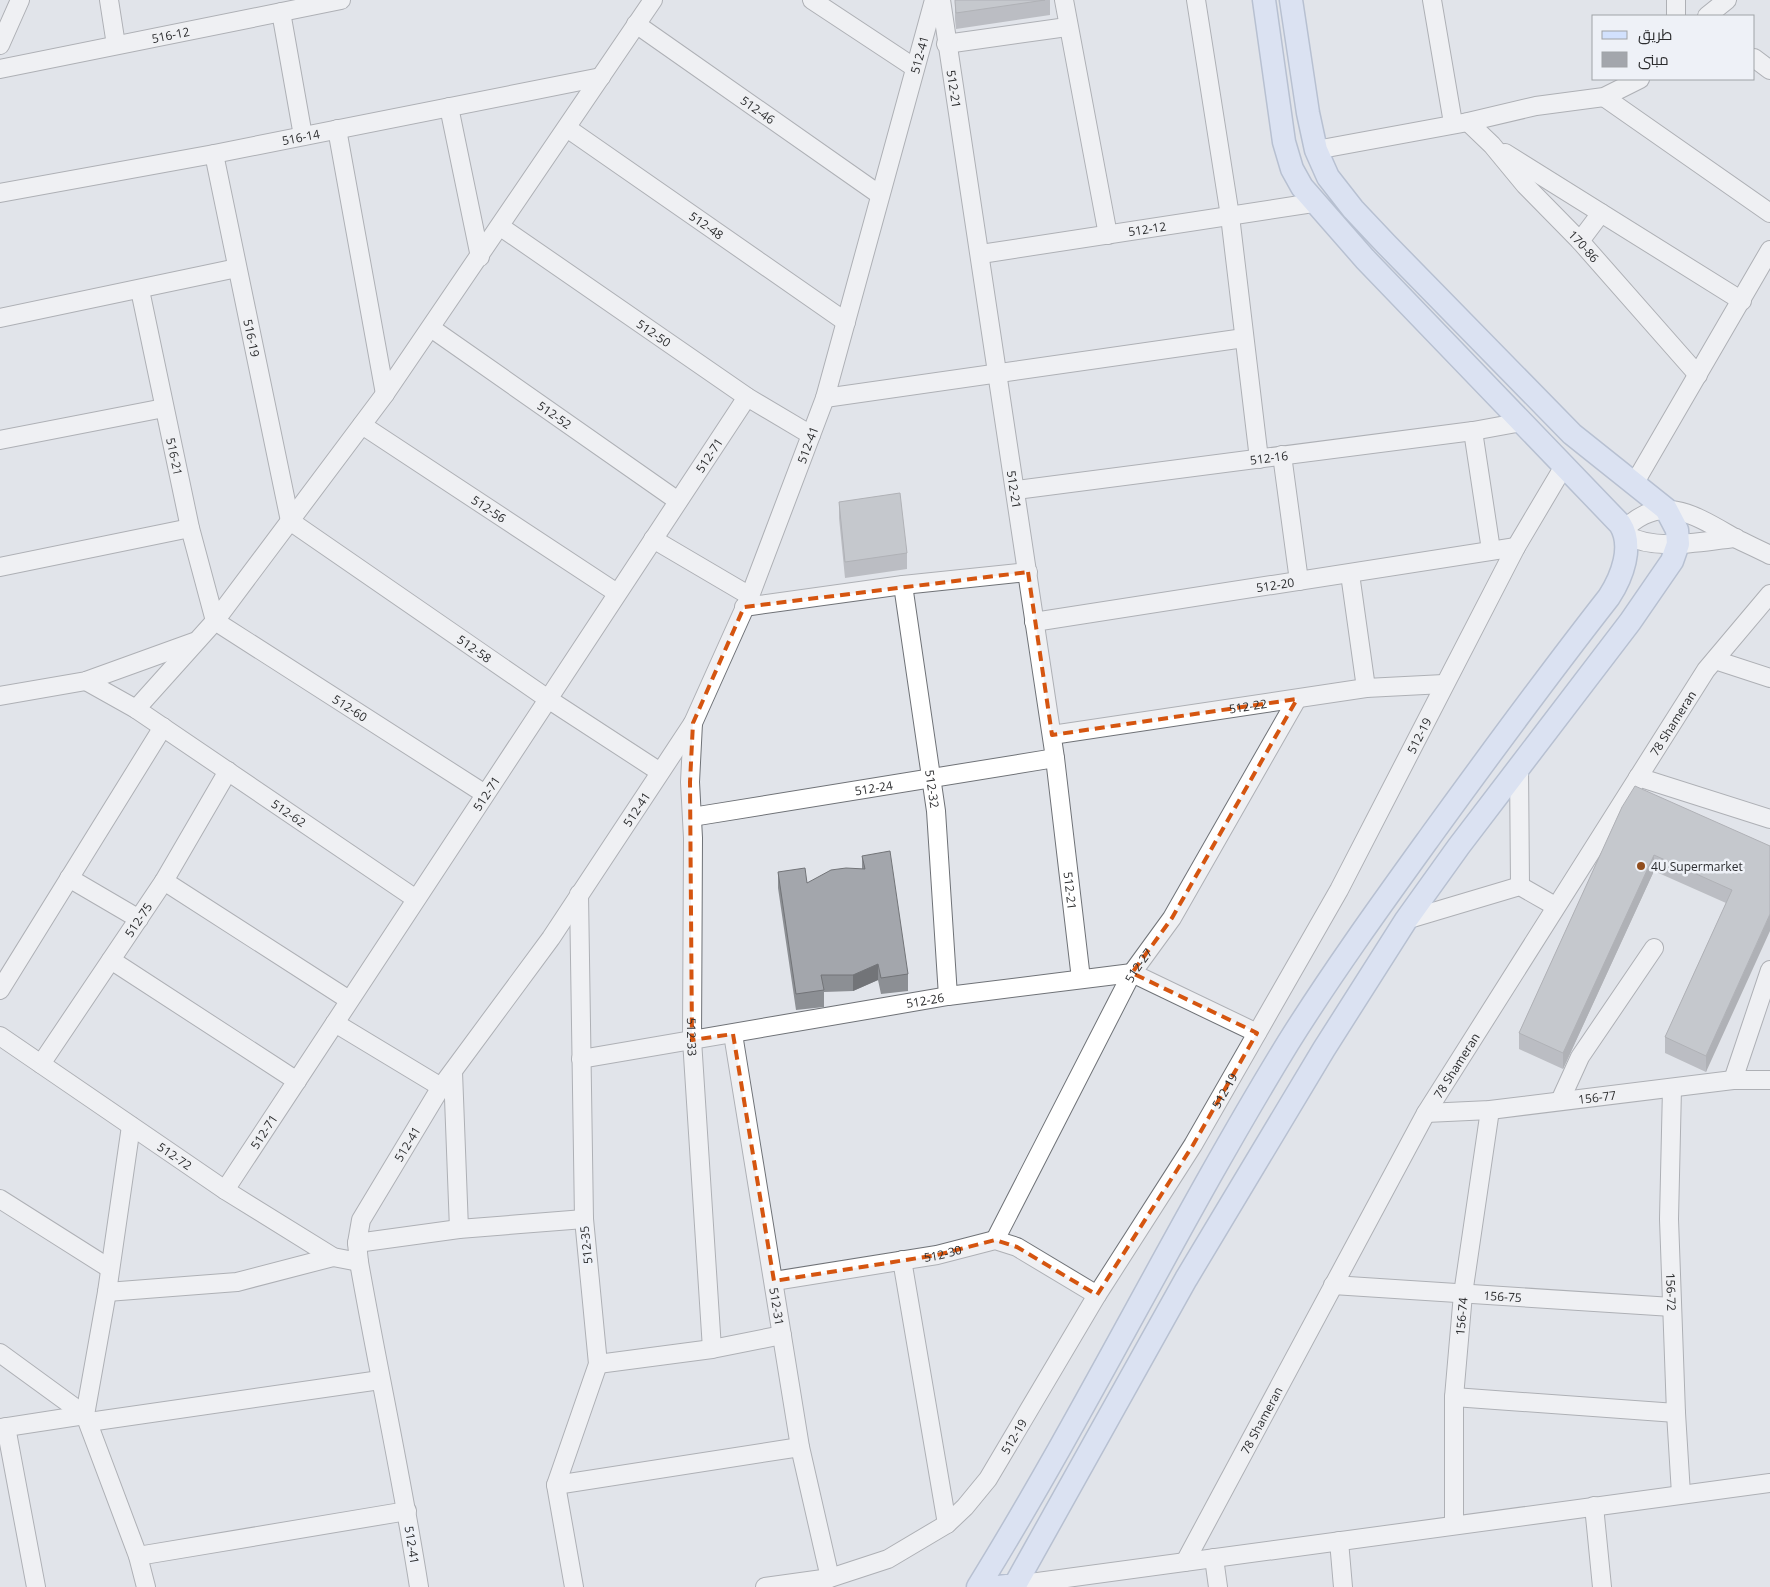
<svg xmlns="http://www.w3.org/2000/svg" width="1770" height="1587" font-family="'Open Sans',Cairo,sans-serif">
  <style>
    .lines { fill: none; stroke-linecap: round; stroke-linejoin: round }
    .minor-casing { stroke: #6f7277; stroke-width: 20 }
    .major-casing { stroke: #8495b4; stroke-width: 25 }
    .minor { stroke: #fff; stroke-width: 18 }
    .major { stroke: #d2e1fd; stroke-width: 22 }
    .wall { fill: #8c8f94 }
    .shaded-wall { fill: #727478 }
    .building { fill: #a3a6ac; stroke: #727478 }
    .marked { fill: none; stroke: #d55510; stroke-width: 4; stroke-dasharray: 10 6; stroke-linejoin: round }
    .poi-dot { fill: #914e1e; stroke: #eef1f7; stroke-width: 2 }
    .labels { text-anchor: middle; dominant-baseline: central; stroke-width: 5; stroke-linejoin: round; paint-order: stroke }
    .street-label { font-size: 12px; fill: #2c2d2f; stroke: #eef1f7 }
    .poi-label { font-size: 12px; fill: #2c2d2f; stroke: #eef1f7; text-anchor: start }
  </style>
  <rect width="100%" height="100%" fill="#e1e4ea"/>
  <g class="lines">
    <defs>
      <g id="minor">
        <path d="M109 0 116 45"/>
        <path d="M812 0 915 68"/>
        <path id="s1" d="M941 0 1055 758 1081 979"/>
        <path d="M1064 0 1108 235"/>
        <path d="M1196 0 1230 216 1259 459"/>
        <path d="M1432 0 1453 123"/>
        <path d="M281 12 303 136"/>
        <path d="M1676 16V0"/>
        <path d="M1707 16 1727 0"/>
        <path id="s2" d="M636 24 880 195"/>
        <path d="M946 44 1067 27"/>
        <path d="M0 45 20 0"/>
        <path d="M1754 58 1770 70"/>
        <path id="s3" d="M0 69 341 0"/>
        <path d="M1604 97 1770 213"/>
        <path d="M449 107 480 257"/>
        <path id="s4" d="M1468 122 1492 145 1525 185 1580 241 1698 375"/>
        <path id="s5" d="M567 128 846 322"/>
        <path d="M337 129 385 394"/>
        <path d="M1316 150 1468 122 1536 106 1604 97 1640 79"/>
        <path d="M1505 153 1742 301"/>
        <path id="s6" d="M214 154 290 521 548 699 660 772"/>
        <path id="s7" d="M0 193 214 154 601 77"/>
        <path id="s8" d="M501 227 747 397 811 435"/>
        <path d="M1580 241 1601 213"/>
        <path id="s9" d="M981 254 1313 203"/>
        <path id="s10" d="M140 290 190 528 215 621 485 794"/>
        <path d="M0 318 237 268"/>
        <path id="s11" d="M431 328 678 501"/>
        <path d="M825 398 1244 338"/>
        <path id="s12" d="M362 425 617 593"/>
        <path d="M1473 431 1491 550"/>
        <path d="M0 440 164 408"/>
        <path d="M1282 455 1299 581"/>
        <path d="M1634 484 1770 250"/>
        <path id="s13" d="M1016 490 1473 431 1522 422"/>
        <path d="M1624 530C1661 491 1698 517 1735 538 1747 544 1758 549 1770 555"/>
        <path d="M1626 535C1657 552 1702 541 1736 538"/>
        <path d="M653 539 750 596"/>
        <path d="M0 567 190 528"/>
        <path d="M1350 574 1366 688"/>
        <path id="s14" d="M903 585 936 811 948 996"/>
        <path d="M744 607 903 585 1028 572"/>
        <path id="s15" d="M1034 622 1516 547"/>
        <path d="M1715 660 1770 678"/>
        <path id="s16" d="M86 681 136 709 416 899"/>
        <path d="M0 696 86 681 194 642"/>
        <path d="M136 709 215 621 385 394 653 0"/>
        <path id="s17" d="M693 723 690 782 693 838 692 1040 712 1349"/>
        <path id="s18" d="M1052 735 1366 688 1444 684"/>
        <path d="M1519 766 1520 886"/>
        <path d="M1638 777 1770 819"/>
        <path id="s19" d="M692 817 1055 758"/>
        <path d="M69 878 139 919"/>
        <path d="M164 881 349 1000"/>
        <path d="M1406 920 1520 886 1555 906"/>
        <path d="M111 960 297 1081"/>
        <path d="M0 990 163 727"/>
        <path d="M335 1023 441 1087"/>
        <path id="s20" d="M733 1034 800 1447 830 1578"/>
        <path id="s21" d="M0 1036 225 1190 333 1257 359 1262"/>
        <path id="s22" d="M581 1059 948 996 1132 973 1257 1033"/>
        <path id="s23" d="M41 1064 164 881 228 771"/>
        <path d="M453 1072 459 1229"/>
        <path d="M1733 1080 1770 970"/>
        <path id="s24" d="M1672 1088 1669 1219 1676 1413 1681 1494"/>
        <path d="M1560 1101 1580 1057 1654 948"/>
        <path id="s25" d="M1426 1113 1490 1110 1733 1080H1770"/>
        <path id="s26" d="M225 1190 747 397"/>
        <path d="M0 1199 109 1268"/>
        <path id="s27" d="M995 1240 1132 973 1172 918 1297 699"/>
        <path d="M357 1243 459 1229 584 1219"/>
        <path d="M902 1260 947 1524"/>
        <path id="s28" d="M774 1281 937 1255 995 1240 1017 1247 1097 1295"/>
        <path id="s29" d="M1333 1285 1672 1307"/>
        <path d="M107 1292 237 1282 333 1257"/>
        <path d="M0 1353 85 1415 138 1556 146 1587"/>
        <path d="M598 1364 712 1349 782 1335"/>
        <path d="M1454 1397 1676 1413"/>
        <path d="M89 1422 380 1380"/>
        <path d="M6 1427 36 1587"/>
        <path d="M0 1428 85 1415 107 1292 131 1126"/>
        <path d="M556 1485 800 1447"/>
        <path d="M1594 1506 1602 1587"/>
        <path id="s30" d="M1454 1525V1397L1463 1294 1490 1110"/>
        <path d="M1339 1541 1343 1587"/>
        <path d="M138 1556 407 1511"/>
        <path d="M1214 1558 1218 1587"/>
        <path id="s31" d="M1185 1562 1426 1113 1706 670 1770 594"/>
        <path d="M1015 1585 1770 1483"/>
        <path id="s32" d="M419 1587C402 1478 378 1370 359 1262L357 1243 361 1220 441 1087 551 938 693 723 750 596 825 398 934 0"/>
        <path d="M574 1587 556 1485 598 1364 584 1219 579 894"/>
        <path id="s33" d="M765 1587 830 1578 888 1559 947 1524 965 1507 988 1479 1097 1295 1193 1145 1339 890 1516 547 1564 466"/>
      </g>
      <path id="major" d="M978 1587C1088 1409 1179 1221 1288 1043 1333 971 1383 902 1432 834 1490 754 1548 675 1609 597 1622 577 1634 546 1620 524L1365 259 1302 187 1292 169 1284 142 1264 0
        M999 1587 1015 1585 1186 1279 1324 1049 1406 920 1459 846 1630 622 1672 561 1678 544 1677 530 1666 509 1572 434 1386 244 1353 209 1328 177 1316 150 1308 113 1291 0"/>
    </defs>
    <use href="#minor" class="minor-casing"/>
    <use href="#major" class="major-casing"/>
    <use href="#minor" class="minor"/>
    <use href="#major" class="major"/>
  </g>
  <path class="wall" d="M955 0H1050V15L956 29 955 19Z
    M839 502 907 553V569L845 578 839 518Z
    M1622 807 1770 846 1706 1072 1665 1053V1037L1726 903 1654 871 1563 1069 1519 1049V1033Z
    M862 856 908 974V991L881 994 878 980 853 991 824 992V1007L796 1010 778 888V872L807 883 862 869Z"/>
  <path class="shaded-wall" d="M1654 855V871L1563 1069V1053Z
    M1770 914V931L1706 1072V1056Z
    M878 964V980L853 991V975Z"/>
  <path class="building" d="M955 0H1045L956 13 955 2Z
    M900 493 907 553 845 562 839 502Z
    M1635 786 1770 846V914L1706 1056 1665 1037 1732 890 1654 855 1563 1053 1519 1033 1622 807Z
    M890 851 908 974 881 978 878 964 853 975H821L824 990 796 994 778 872 805 868 807 883 831 870 846 868 865 869 862 856Z"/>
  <path d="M0 0H1770V1587H0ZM1028 572 1052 735 1297 699 1172 918 1132 973 1257 1033 1193 1145 1097 1295 1017 1247 995 1240 937 1255 774 1281 733 1034 692 1040 690 782 693 723 744 607Z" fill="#e1e4ea" fill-opacity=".55" fill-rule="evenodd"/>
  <path class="marked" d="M1028 572 1052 735 1297 699 1172 918 1132 973 1257 1033 1193 1145 1097 1295 1017 1247 995 1240 937 1255 774 1281 733 1034 692 1040 690 782 693 723 744 607Z"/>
  <circle class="poi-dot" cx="1641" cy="866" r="5"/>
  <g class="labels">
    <g class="street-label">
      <text stroke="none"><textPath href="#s3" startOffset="174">516-12</textPath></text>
      <text stroke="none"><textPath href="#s32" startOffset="1678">512-41</textPath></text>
      <text stroke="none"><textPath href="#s1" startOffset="90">512-21</textPath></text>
      <text stroke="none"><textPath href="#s2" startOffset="149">512-46</textPath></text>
      <text stroke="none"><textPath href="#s7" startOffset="306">516-14</textPath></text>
      <text stroke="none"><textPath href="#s5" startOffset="170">512-48</textPath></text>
      <text stroke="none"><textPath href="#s9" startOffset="168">512-12</textPath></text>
      <text stroke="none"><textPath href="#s4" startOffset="170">170-86</textPath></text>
      <text stroke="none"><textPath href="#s8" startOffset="186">512-50</textPath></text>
      <text stroke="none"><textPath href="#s6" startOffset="188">516-19</textPath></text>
      <text stroke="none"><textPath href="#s11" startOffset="151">512-52</textPath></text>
      <text stroke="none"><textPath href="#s32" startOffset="1272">512-41</textPath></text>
      <text stroke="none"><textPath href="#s26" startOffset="880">512-71</textPath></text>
      <text stroke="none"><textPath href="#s10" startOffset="170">516-21</textPath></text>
      <text stroke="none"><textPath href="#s13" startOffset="255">512-16</textPath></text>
      <text stroke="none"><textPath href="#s1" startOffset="495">512-21</textPath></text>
      <text stroke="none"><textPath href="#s12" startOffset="152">512-56</textPath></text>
      <text stroke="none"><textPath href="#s15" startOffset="244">512-20</textPath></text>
      <text stroke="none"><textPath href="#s6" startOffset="599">512-58</textPath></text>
      <text stroke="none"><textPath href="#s18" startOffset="198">512-22</textPath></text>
      <text stroke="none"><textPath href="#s10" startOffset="500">512-60</textPath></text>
      <text stroke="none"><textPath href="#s31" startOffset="971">78 Shameran</textPath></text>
      <text stroke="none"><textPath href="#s33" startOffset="1116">512-19</textPath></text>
      <text stroke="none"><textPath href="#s19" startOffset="184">512-24</textPath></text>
      <text stroke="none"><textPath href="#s14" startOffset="206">512-32</textPath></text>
      <text stroke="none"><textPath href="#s26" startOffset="475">512-71</textPath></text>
      <text stroke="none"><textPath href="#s32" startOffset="868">512-41</textPath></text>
      <text stroke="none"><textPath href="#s16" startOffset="242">512-62</textPath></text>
      <text stroke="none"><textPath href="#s1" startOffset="900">512-21</textPath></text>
      <text stroke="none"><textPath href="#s23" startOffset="174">512-75</textPath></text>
      <text stroke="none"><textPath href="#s27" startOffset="310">512-27</textPath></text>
      <text stroke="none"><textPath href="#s22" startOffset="349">512-26</textPath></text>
      <text stroke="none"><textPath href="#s17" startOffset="314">512-33</textPath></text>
      <text stroke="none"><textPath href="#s31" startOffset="566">78 Shameran</textPath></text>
      <text stroke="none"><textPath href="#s33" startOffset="711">512-19</textPath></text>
      <text stroke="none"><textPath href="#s25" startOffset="172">156-77</textPath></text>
      <text stroke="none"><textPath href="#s26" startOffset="70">512-71</textPath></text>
      <text stroke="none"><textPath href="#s32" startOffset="462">512-41</textPath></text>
      <text stroke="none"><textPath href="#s21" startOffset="212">512-72</textPath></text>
      <text transform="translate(586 1245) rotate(-96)">512-35</text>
      <text stroke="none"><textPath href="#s28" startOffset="171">512-30</textPath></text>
      <text stroke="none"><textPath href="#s24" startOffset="204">156-72</textPath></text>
      <text stroke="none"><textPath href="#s29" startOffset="170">156-75</textPath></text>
      <text stroke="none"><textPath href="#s20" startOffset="276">512-31</textPath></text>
      <text stroke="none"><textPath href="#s30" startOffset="209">156-74</textPath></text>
      <text stroke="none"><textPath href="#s31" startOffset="161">78 Shameran</textPath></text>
      <text stroke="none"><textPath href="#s33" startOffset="306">512-19</textPath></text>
      <text transform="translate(412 1545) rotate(81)">512-41</text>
    </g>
    <g class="poi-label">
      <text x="1651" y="866">4U Supermarket</text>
    </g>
  </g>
  <rect x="1592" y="15" width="162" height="65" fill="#eef1f7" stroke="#a0a3a7"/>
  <rect x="1602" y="31" width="25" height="8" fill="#d2e1fd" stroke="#a0a3a7"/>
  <text x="1638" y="40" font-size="15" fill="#2c2d2f">طريق</text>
  <rect x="1602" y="52" width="25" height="15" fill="#a3a6ac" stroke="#a0a3a7"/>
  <text x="1638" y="65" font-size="15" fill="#2c2d2f">مبنى</text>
</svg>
